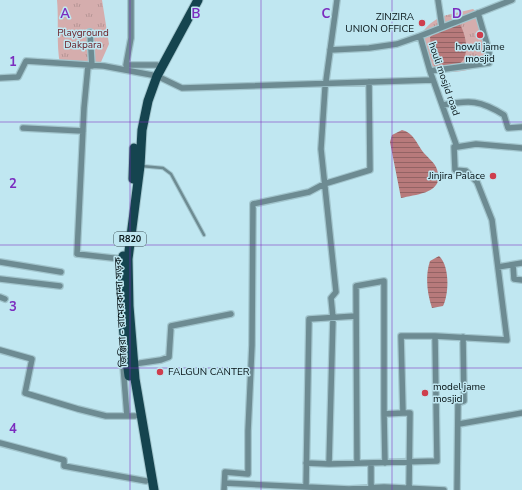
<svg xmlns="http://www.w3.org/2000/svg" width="522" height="490" font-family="'Nunito Sans','Noto Sans Bengali',sans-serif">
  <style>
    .park { fill: url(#park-tufts) }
    .water { fill: url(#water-rules) }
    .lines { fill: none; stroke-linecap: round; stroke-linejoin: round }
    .lane-casing { stroke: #a2c5cd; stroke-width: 4.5 }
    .street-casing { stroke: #a2c5cd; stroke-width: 8 }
    .primary-casing { stroke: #a2c5cd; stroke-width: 11 }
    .lane { stroke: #6d8b92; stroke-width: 2.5 }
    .street { stroke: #6d8b92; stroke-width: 5.5 }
    .primary { stroke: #15444f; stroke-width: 9 }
    .grid { fill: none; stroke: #7b2cbf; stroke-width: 1; stroke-opacity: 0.55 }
    .poi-dot { fill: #ce3e4d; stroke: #c0e7f1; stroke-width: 1.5 }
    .labels { text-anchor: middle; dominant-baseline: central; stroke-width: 3; stroke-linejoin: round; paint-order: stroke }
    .shield { fill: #c0e7f1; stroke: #3c5056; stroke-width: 1 }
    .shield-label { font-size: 9px; font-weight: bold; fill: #031013 }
    .poi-label { font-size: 10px; fill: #031013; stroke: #c0e7f1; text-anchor: end }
    .park-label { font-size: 10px; fill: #691c24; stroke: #c0e7f1 }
    .street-label { font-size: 10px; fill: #031013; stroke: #c0e7f1 }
    .grid-label { font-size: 13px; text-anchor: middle; font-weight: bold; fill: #7b2cbf; stroke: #c0e7f1; stroke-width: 3; stroke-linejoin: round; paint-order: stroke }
  </style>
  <defs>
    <pattern id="park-tufts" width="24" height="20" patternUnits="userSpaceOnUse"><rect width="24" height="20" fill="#d5adad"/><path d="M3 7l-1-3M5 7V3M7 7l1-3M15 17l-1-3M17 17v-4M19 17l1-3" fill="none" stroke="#b59494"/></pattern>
    <pattern id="water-rules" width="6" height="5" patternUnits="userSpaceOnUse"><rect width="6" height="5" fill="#b87a7b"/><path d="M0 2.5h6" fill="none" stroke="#936364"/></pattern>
  </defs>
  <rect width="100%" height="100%" fill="#c0e7f1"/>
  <path class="park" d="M57 0H102L109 44 101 62 60 64C56 43 59 22 57 0Z
    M473 9 478 13 488 57 485 64C471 71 445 76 430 67L420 36C434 14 449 15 473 9Z"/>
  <path class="water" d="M458 22C466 31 473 62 454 66 449 67 441 64 435 63L432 59 430 37 435 33Z
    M402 130C413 132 417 144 423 152 427 157 433 161 436 167 447 193 418 194 401 198L390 142 392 135Z
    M439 256C450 266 449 294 443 306L432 308C427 293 425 276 430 261Z"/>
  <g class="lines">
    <defs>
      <path id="lane" d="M141 166 163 168 171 174 204 235"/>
      <path id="street" d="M131 0V38L126 65H157
        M337 0 325 88 321 149 336 292 331 298 333 318 329 464 437 461 435 336H401L403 413 384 414V281L356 286 357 463
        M438 0 442 27
        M512 0 420 36 430 71 457 147 476 144 522 148
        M90 32 92 66
        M330 50 369 48 397 44 420 36
        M88 66 84 108 77 254 122 259
        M430 71 489 63V51L478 13
        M157 76 182 88 433 80
        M0 78 18 77 26 61 104 66 152 75
        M443 105C470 100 480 100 504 115L508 128 522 127
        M23 128 83 131
        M0 262 61 272
        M513 265 514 279 522 280
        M498 267 522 263
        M0 279 60 286
        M0 297 5 299
        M435 336 507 340 492 220 477 182 466 171 455 170 454 147H457
        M0 350 32 359 25 393 78 409 106 416H135
        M134 364 161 360 169 357 171 326 231 314
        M123 365 127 416
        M403 413H410L409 488
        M384 414 385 463
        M459 424 522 413
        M0 443 64 460V466L146 481
        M306 463 329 464
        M225 483 349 489 384 487 444 490
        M306 487 309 319 356 316
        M224 490 225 472 248 474V431L252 345 253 204 309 192 324 184 370 170 369 82
        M371 490V464
        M457 490 458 403 464 401 463 337"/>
      <path id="primary" d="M133 179 134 148
        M123 256C118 295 124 337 129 376
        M154 490 135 379 129 306 128 259 140 166 142 130 148 101 157 76 198 0"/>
    </defs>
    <use href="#lane" class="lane-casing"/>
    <use href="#street" class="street-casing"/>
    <use href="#primary" class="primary-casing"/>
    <use href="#lane" class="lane"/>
    <use href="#street" class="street"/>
    <use href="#primary" class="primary"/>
  </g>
  <path class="grid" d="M130 0V490M261 0V490M392 0V490M0 122H522M0 245H522M0 368H522"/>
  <g class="poi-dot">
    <circle cx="422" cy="23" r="4"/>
    <circle cx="480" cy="35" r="4"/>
    <circle cx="493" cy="176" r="4"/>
    <circle cx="160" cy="372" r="4"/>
    <circle cx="425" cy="393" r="4"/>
  </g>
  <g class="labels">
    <rect class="shield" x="114" y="232" width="32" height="14" rx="3"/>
    <g class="shield-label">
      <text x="130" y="239">R820</text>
    </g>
    <g class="poi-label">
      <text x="414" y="17">ZINZIRA<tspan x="414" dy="12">UNION OFFICE</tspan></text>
      <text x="480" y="47" text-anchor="middle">howli jame<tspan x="480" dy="12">mosjid</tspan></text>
      <text x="485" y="176">Jinjira Palace</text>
      <text x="168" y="372" text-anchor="start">FALGUN CANTER</text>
      <text x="433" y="387" text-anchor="start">model jame<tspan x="433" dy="12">mosjid</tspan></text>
    </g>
    <g class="park-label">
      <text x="83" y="33">Playground<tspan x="83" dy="12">Dakpara</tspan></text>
    </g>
    <g class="street-label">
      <text transform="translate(444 79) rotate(71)">houli mosjid road</text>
      <text transform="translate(121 312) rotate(-93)">জিঞ্জিরা - রামেরকান্দা সড়ক</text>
    </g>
  </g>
  <g class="grid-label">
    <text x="65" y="18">A</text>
    <text x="196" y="18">B</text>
    <text x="326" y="18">C</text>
    <text x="457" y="18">D</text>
    <text x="13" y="66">1</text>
    <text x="13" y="188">2</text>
    <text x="13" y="311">3</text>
    <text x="13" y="433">4</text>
  </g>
</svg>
